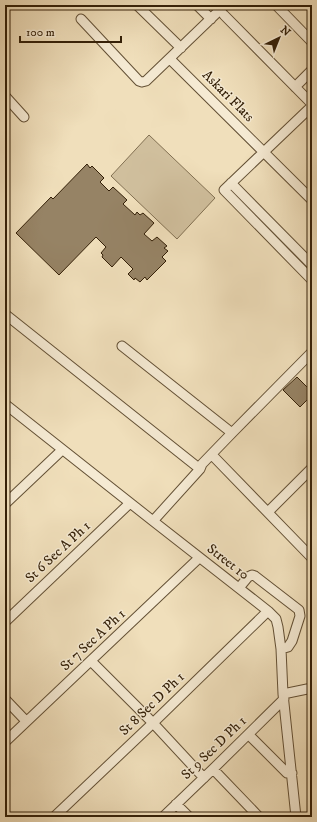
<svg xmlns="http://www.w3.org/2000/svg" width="317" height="822" font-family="'IM FELL DW Pica',serif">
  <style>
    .green { fill: #d0bf9d; stroke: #827052 }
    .building { fill: #968365; stroke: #342008 }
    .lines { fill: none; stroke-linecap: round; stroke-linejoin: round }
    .minor-casing { stroke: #635035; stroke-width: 11 }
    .minor { stroke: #f5ead3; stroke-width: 9 }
    .labels { text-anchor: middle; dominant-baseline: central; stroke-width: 3; stroke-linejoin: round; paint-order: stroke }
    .street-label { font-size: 14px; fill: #342008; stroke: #f5ead3 }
  </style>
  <rect width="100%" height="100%" fill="#f0dfbb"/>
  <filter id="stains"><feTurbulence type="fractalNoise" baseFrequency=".005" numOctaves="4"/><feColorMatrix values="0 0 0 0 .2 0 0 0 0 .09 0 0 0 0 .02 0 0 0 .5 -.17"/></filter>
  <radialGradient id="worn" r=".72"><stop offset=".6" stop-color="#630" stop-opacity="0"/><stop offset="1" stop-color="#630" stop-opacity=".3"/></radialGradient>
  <path class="green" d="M149 135 215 198 177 239 111 176Z"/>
  <path class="building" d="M87 164 90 168 92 166 104 178 100 182 109 191 113 187 127 200 123 204 135 215 137 212 140 215 143 213 154 223 144 234 152 241 157 237 167 246 164 248 168 251 162 257 166 261 147 280 145 277 140 282 135 278 134 280 128 274 133 269 121 257 112 267 102 257 103 255 101 253 106 247 96 237 59 275 16 233 51 197 53 199Z
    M297 377 312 392V395L300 407 283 390Z"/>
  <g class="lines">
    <defs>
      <path id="minor" d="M137 5 181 48
        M197 5 211 19
        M276 5 312 42
        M224 15 312 104
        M81 19 139 81 142 82 146 81 225 5
        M172 61 312 200
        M295 87 312 70
        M5 96 24 117
        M312 106 224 190 312 280
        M231 183 312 265
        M5 314 200 469
        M122 346 232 433
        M5 404 153 521 268 611 276 619 278 627 281 649 283 694 296 817
        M215 458 312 558
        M5 504 62 450
        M268 512 312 468
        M153 521 200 469 202 464 232 433 312 352
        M239 588 248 577 252 575 255 576 299 610 300 616 292 641 288 647 281 649
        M5 622 130 503
        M91 661 153 723 204 778
        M283 694 312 688
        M5 699 26 721
        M249 735 287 773H292
        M5 742 199 558
        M213 769 259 817
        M176 804 189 817
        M54 817 153 723 268 611
        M163 817 213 769 284 699"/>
    </defs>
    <use href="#minor" class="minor-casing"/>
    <use href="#minor" class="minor"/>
  </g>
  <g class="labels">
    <g class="street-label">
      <text transform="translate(228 96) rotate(45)">Askari Flats</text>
      <text transform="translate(58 552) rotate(-43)">St 6 Sec A Ph 1</text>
      <text transform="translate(228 562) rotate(38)">Street 10</text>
      <text transform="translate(93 640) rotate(-43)">St 7 Sec A Ph 1</text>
      <text transform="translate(152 704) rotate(-44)">St 8 Sec D Ph 1</text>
      <text transform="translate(214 748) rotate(-44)">St 9 Sec D Ph 1</text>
    </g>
  </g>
  <rect width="317" height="822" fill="none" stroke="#f0dfbb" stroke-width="20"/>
  <rect x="6" y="6" width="305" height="810" fill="none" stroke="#342008" stroke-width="2"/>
  <rect x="10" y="10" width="297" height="802" fill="none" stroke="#342008"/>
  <g transform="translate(279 38) rotate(43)" stroke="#f5ead3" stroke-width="3" paint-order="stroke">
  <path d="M0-3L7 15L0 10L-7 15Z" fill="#342008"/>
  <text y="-6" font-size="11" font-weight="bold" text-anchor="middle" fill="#342008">N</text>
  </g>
  <path d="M20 36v6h101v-6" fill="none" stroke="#342008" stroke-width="2"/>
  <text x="26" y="36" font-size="12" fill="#342008" stroke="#f5ead3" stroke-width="3" paint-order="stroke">100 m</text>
  <rect width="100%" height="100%" filter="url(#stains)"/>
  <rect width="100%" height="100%" fill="url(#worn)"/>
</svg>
